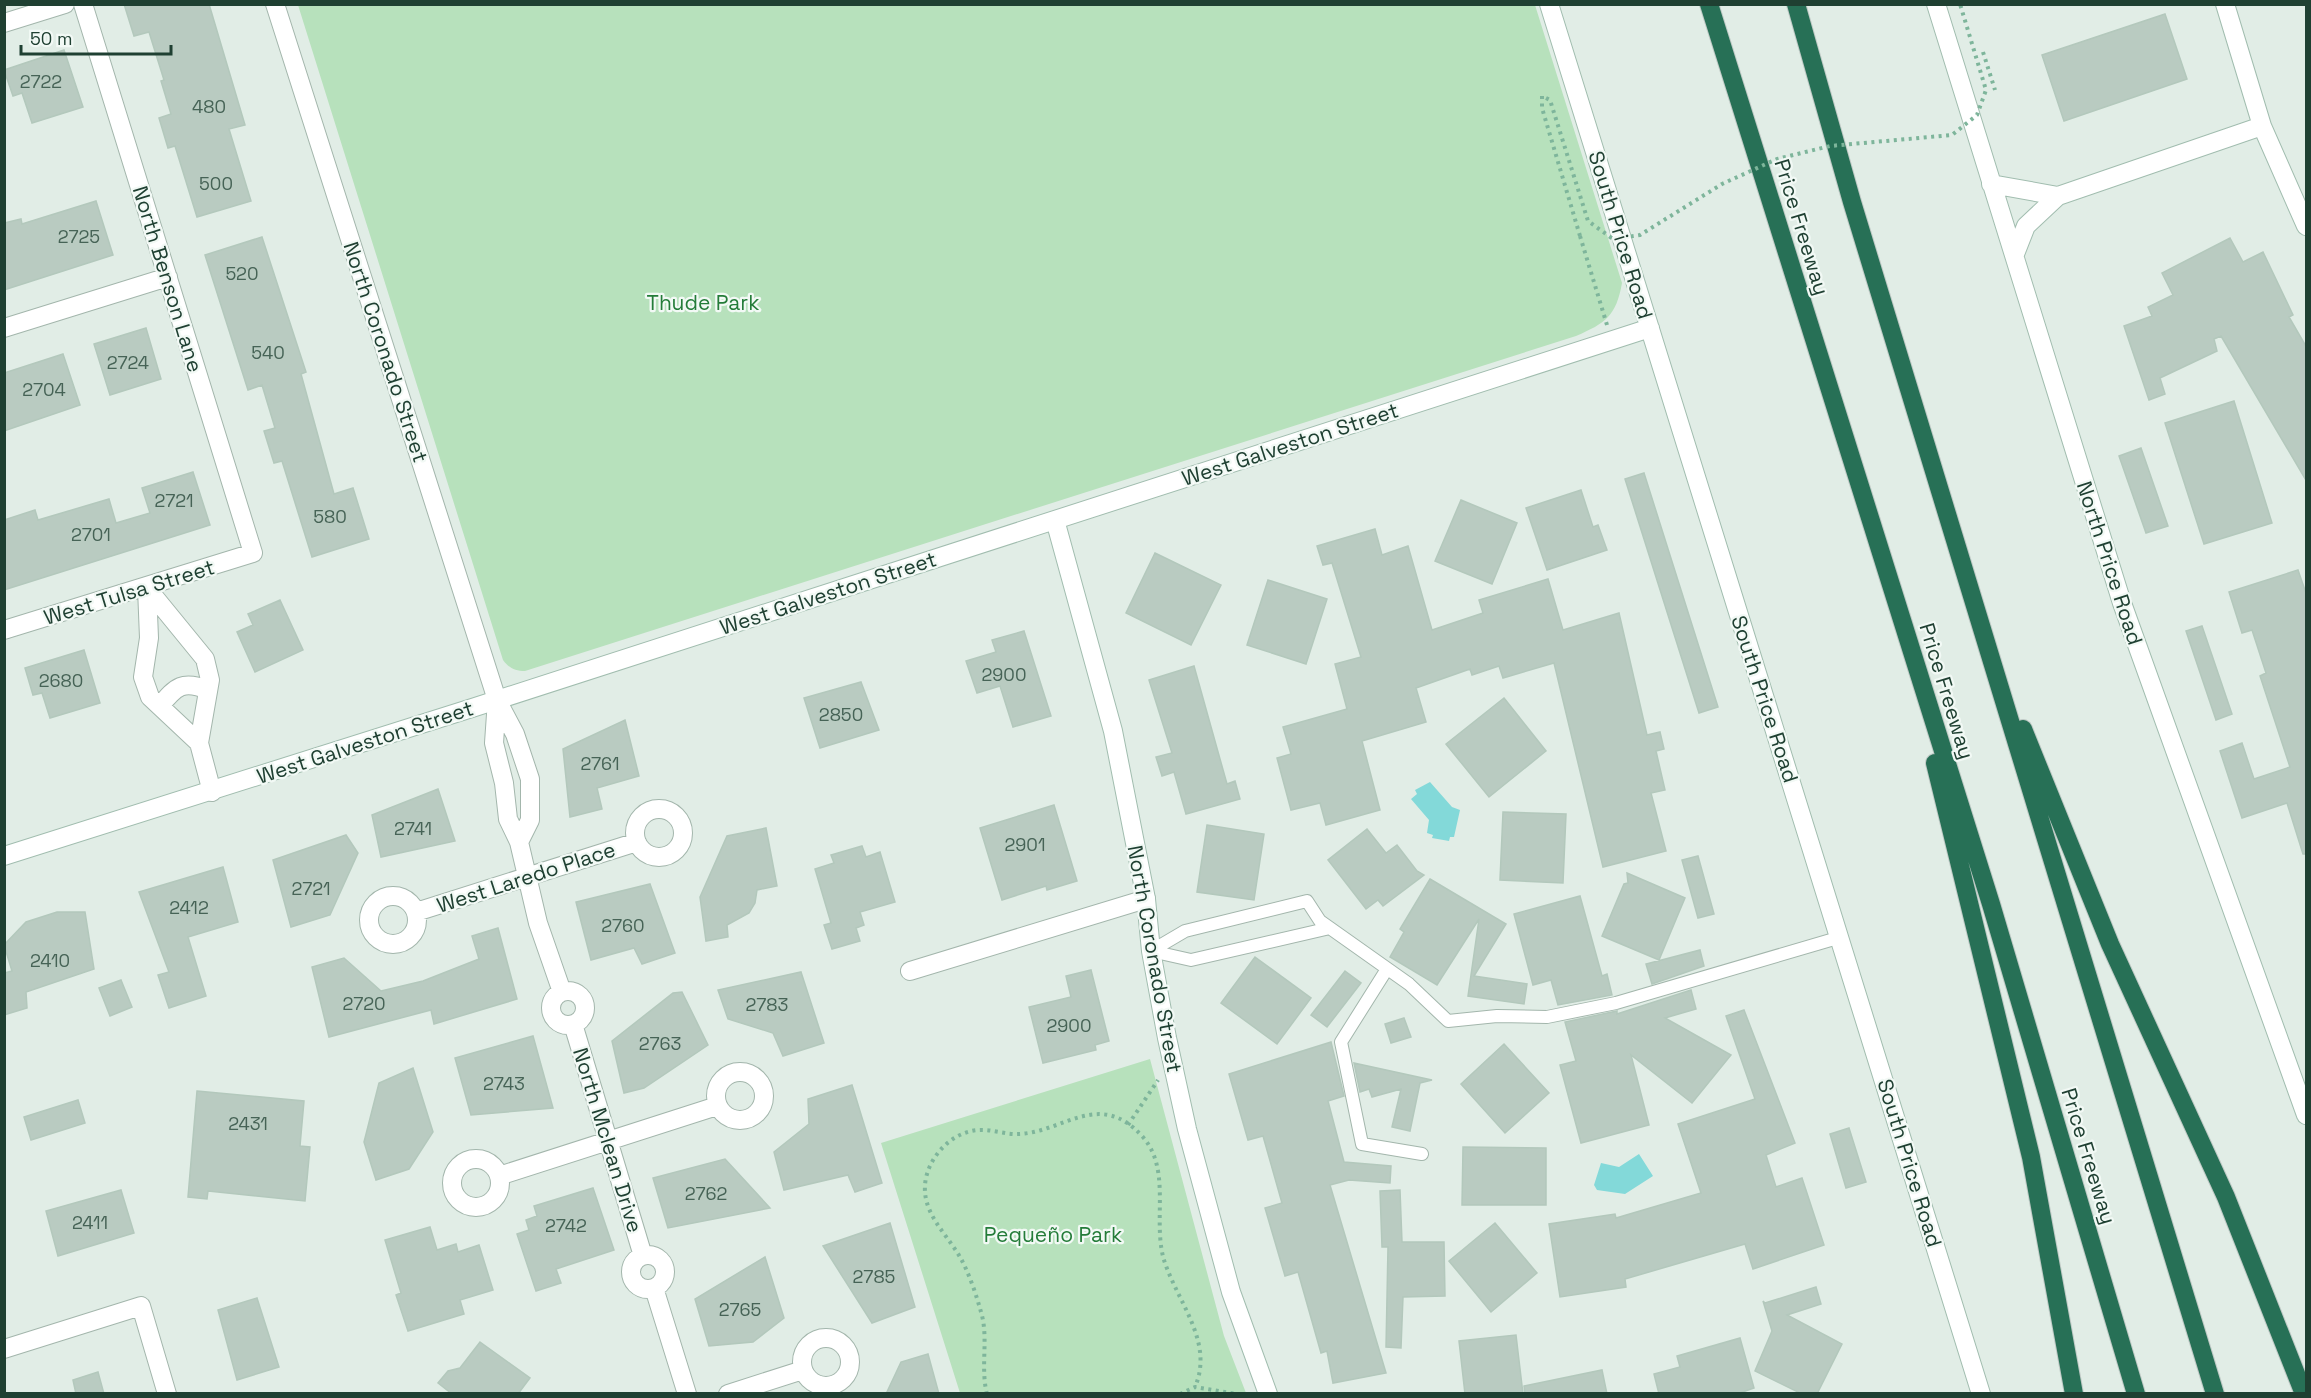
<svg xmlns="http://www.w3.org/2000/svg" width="2311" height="1398" font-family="'Space Grotesk',sans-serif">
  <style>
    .green { fill: #b7e1bc }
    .water { fill: #83d9d9 }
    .building { fill: #b9cbc1; stroke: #b3c8bc; stroke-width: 1.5 }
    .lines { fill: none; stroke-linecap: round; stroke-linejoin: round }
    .lane-casing { stroke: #a3b6ac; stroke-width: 14 }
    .street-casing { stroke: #a3b6ac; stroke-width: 20 }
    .secondary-casing { stroke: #a1bdaf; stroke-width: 20 }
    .highway-casing { stroke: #c0cac6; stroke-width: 20 }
    .path { stroke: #7eb59b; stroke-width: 4; stroke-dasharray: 3 4.5; stroke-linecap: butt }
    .lane { stroke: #fff; stroke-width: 12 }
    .street { stroke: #fff; stroke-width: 18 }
    .secondary { stroke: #fff; stroke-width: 18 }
    .highway { stroke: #277056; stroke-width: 18 }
    .path-bridge { stroke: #7eb59b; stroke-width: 4; stroke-dasharray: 3 4.5; stroke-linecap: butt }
    .labels { text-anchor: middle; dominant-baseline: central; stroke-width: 4.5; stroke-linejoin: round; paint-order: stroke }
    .number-label { font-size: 18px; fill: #466356 }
    .street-label { font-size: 21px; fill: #1f4032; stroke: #f2f9f5 }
    .park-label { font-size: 21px; fill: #247c39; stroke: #f2f9f5 }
  </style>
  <rect width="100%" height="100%" fill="#e1ede6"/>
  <path class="green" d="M298 5H1535L1622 283C1616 316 1606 323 1576 336L525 671C515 671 509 668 503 660Z
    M1150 1059 1224 1336 1246 1393H960L881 1143Z"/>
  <path class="water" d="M1430 782 1452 807 1460 810 1454 837H1450L1449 841 1432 838 1433 835 1427 833 1429 820 1411 799 1417 794 1415 790Z
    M1639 1154 1653 1176 1625 1194 1597 1190 1594 1185 1601 1163 1619 1167Z"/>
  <path class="building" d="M124 4H209L245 125 229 129 251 201 197 217 175 146 168 148 159 118 171 114 161 81 164 80 149 32 134 36Z
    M2165 14 2187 79 2064 121 2042 55Z
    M64 50 83 107 32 123 22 93 13 96 4 70Z
    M96 201 113 255 4 290V223L21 219 22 224Z
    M262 237 306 372 301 374 334 494 353 488 369 539 312 557 282 461 274 463 264 431 275 428 262 385 248 390 205 255Z
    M2230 238 2243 262 2263 252 2293 315 2289 317 2307 348V482L2221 336 2214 339 2217 351 2160 378 2165 394 2149 400 2124 326 2152 316 2148 307 2173 295 2162 273Z
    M146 328 161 379 110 395 94 344Z
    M63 354 80 405 4 431V373Z
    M2234 401 2272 523 2204 544 2165 423Z
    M2141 448 2168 526 2146 533 2119 456Z
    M193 472 210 525 4 590V520L35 510 38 520 109 499 116 523 150 513 142 488Z
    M1644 473 1718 707 1699 713 1625 479Z
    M1581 490 1593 527 1598 525 1607 550 1547 570 1526 508Z
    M1461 500 1517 523 1492 584 1435 561Z
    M1375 529 1382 555 1408 546 1432 630 1483 613 1479 600 1548 579 1563 630 1619 613 1647 735 1660 732 1664 749 1656 751 1665 790 1651 793 1666 851 1603 867 1554 663 1503 678 1499 666 1472 675 1470 669 1416 688 1426 722 1362 741 1380 810 1326 825 1320 803 1291 810 1277 758 1291 754 1283 727 1347 709 1335 664 1361 657 1332 563 1323 565 1317 546Z
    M1155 553 1221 585 1191 645 1126 613Z
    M2298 570 2307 596V854H2303L2287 803 2242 818 2220 751 2242 743 2254 779 2290 767 2260 676 2266 673 2252 630 2242 633 2229 592Z
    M1268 580 1327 599 1306 664 1247 645Z
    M280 600 303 650 255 672 237 632 253 625 248 614Z
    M2202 626 2232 714 2216 720 2186 631Z
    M1024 631 1051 716 1013 727 1000 686 977 693 966 661 996 652 992 640Z
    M84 650 100 703 50 718 42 693 33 695 25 668Z
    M1194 666 1227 784 1235 781 1240 799 1186 814 1174 772 1162 776 1156 757 1172 753 1149 680Z
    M861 682 879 730 820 748 804 698Z
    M1504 698 1546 751 1489 797 1446 744Z
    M625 720 639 776 597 788 602 809 570 817 563 749Z
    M438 789 455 841 381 857 372 815Z
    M1054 805 1077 881 1047 890 1046 886 1002 900 980 828Z
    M1503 812 1566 814 1563 883 1500 880Z
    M1207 825 1264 834 1254 900 1197 892Z
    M766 828 777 886 757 890 755 903 749 913 727 925 728 937 706 941 700 897 727 836Z
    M1367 829 1386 853 1397 845 1417 871 1424 875 1383 906 1378 900 1366 909 1328 860Z
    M346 835 358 853 330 915 291 927 273 860Z
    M862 846 866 857 880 852 895 902 860 912 864 925 856 928 860 941 832 949 824 925 831 923 815 869 834 863 831 855Z
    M1698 856 1714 914 1698 918 1682 860Z
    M223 867 238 922 188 937 206 996 169 1008 158 975 169 972 139 892Z
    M1627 873 1685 898 1659 960 1602 936 1624 884 1628 883Z
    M1430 879 1506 924 1474 976 1527 984 1524 1004 1468 996 1479 919 1437 985 1390 957 1404 932 1400 929Z
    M650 884 675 953 642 964 634 948 591 960 576 902Z
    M1580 896 1602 976 1607 974 1612 995 1558 1005 1551 980 1533 985 1514 914Z
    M57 912H85L94 969 26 992 27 1008 4 1015V973L12 971 4 945 26 922Z
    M498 928 517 999 434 1024 431 1010 329 1037 312 967 344 958 381 991 423 981 479 959 472 936Z
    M1700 950 1704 966 1652 984 1646 964Z
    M1255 957 1311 998 1277 1044 1221 1003Z
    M1091 970 1109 1041 1095 1045 1096 1050 1043 1063 1029 1007 1071 997 1066 976Z
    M1345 971 1361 983 1327 1027 1311 1015Z
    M801 972 824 1043 783 1056 773 1033 728 1019 718 990Z
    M121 980 132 1007 110 1016 99 988Z
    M1691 990 1696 1009 1665 1018 1731 1055 1692 1103 1631 1055 1649 1125 1581 1143 1560 1065 1576 1061 1565 1022 1617 1011V1014Z
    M682 992 708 1045 644 1088 624 1093 612 1041 673 993Z
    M1744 1010 1795 1143 1766 1155 1776 1187 1802 1178 1824 1245 1753 1269 1745 1244 1625 1279 1626 1287 1560 1297 1549 1224 1615 1214 1616 1218 1701 1193 1678 1124 1755 1099 1726 1016Z
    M1404 1018 1411 1037 1391 1043 1385 1024Z
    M533 1036 553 1108 471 1115 455 1058Z
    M1331 1042 1344 1096 1328 1101 1344 1162 1391 1166 1390 1183 1349 1180 1330 1185 1386 1373 1333 1383 1327 1351 1321 1353 1298 1272 1285 1276 1265 1208 1282 1203 1263 1136 1248 1140 1229 1074Z
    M1504 1044 1549 1093 1505 1133 1461 1084Z
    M1354 1063 1432 1080 1420 1083 1410 1131 1392 1127 1401 1089 1372 1097 1369 1089 1360 1092Z
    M413 1068 433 1132 409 1169 376 1180 364 1142 379 1083Z
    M852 1085 882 1183 855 1192 848 1175 784 1190 774 1152 809 1124 808 1099Z
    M197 1091 304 1101 300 1146 310 1147 305 1201 208 1191 207 1199 188 1197Z
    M78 1100 85 1123 31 1140 24 1117Z
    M1849 1128 1866 1182 1846 1188 1830 1134Z
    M1463 1147 1546 1148V1205H1462Z
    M725 1159 770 1208 668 1228 653 1178Z
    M593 1188 614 1250 556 1269 561 1283 536 1291 517 1234 529 1230 526 1220 537 1216 534 1206Z
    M121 1190 134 1233 58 1256 46 1211Z
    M1400 1190 1402 1242H1444L1445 1296 1403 1297 1401 1348 1386 1347 1388 1247H1382L1380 1191Z
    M890 1223 915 1307 872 1323 823 1246Z
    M1495 1223 1537 1273 1491 1312 1449 1261Z
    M430 1227 437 1250 456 1244 458 1252 479 1245 493 1290 460 1300 464 1314 408 1331 396 1295 401 1293 385 1240Z
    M765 1257 784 1318 753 1342 709 1346 695 1299Z
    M1816 1287 1821 1304 1787 1315 1842 1344 1817 1394H1802L1755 1371 1772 1331 1763 1301 1765 1303Z
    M257 1298 279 1367 237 1380 218 1310Z
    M1516 1335 1523 1394H1465L1459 1341Z
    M1740 1338 1754 1388 1737 1394H1659L1654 1374 1680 1367 1677 1356Z
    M480 1342 530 1378 518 1394H452L438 1383 448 1371 460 1368Z
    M928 1354 939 1394H886L901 1362Z
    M1602 1370 1607 1394H1525L1524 1386Z
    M98 1372 104 1394H76L73 1380Z"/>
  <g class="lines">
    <defs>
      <path id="lane" d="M1151 951 1185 931 1307 901 1320 921 1409 984 1448 1021 1497 1016 1547 1017 1616 1003 1841 937
        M1151 951 1191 960 1330 928
        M1387 969 1341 1042 1362 1144 1422 1154"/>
      <path id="street" d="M275 4 497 700 515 734 530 779V820L519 842
        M4 23 65 4
        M4 328 168 277
        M4 630 253 553 83 4
        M497 700 494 743 504 783 508 819 519 842 538 923 562 992
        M160 706C176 686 183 680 208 690
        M199 743 150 697 143 677 149 638 147 588 205 659 210 680 199 743 212 792
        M635 833a24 24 0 1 1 48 0a24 24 0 1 1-48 0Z
        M369 920a24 24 0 1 1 48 0a24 24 0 1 1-48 0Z
        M416 912 637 842
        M910 971 1146 899
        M551 1008a17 17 0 1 1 34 0a17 17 0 1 1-34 0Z
        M573 1024 643 1256
        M716 1096a24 24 0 1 1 48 0a24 24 0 1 1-48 0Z
        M452 1183a24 24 0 1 1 48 0a24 24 0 1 1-48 0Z
        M499 1176 717 1106
        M631 1272a17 17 0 1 1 34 0a17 17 0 1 1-34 0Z
        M654 1288 687 1394
        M802 1362a24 24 0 1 1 48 0a24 24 0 1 1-48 0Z
        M4 1349 141 1306 167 1394
        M728 1394 803 1370"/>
      <path id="secondary" d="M1549 4 1981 1394
        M1936 4 2122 603 2306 1115
        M2225 4 2262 126 2306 226
        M1991 184 2058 196
        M2015 254 2026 226 2058 196 2262 126
        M1055 520 1113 731 1146 899 1151 951 1167 1038 1187 1129 1231 1292 1268 1394
        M4 856 472 708 1650 328"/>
      <path id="highway" d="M1709 4 1991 904 2136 1394
        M1796 4 1852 202 2215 1394
        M2023 729 2110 944 2226 1197 2304 1394
        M1935 763 2031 1157 2074 1394"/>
    </defs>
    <use href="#lane" class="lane-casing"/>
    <use href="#street" class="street-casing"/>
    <use href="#secondary" class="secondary-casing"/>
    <use href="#highway" class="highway-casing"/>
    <path class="path" d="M1983 52 1995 90
      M1580 236 1607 325
      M1128 1125 1158 1080
      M987 1394C980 1367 989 1338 981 1312 976 1294 969 1273 960 1257 946 1233 923 1214 925 1185 927 1158 951 1132 978 1130 992 1129 1006 1135 1019 1134 1064 1132 1099 1089 1142 1136 1173 1170 1151 1223 1165 1263 1179 1304 1214 1343 1195 1387
      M1180 1394 1195 1387 1237 1394"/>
    <use href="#lane" class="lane"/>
    <use href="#street" class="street"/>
    <use href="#secondary" class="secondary"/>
    <use href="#highway" class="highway"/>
    <path class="path-bridge" d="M1580 236 1542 108V96L1550 100 1588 221 1613 239 1640 235 1722 184 1777 159 1830 146 1952 135 1977 115 1986 90 1960 4"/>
  </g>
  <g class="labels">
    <g class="number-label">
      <text x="41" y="81">2722</text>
      <text x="209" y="106">480</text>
      <text x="216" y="183">500</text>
      <text x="79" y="236">2725</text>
      <text x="242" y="273">520</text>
      <text x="268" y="352">540</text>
      <text x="128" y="362">2724</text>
      <text x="44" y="389">2704</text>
      <text x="174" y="500">2721</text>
      <text x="330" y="516">580</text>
      <text x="91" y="534">2701</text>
      <text x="1004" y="674">2900</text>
      <text x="61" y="680">2680</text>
      <text x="841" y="714">2850</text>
      <text x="600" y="763">2761</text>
      <text x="413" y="828">2741</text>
      <text x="1025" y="844">2901</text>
      <text x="311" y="888">2721</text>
      <text x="189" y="907">2412</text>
      <text x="623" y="925">2760</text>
      <text x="50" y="960">2410</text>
      <text x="364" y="1003">2720</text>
      <text x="767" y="1004">2783</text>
      <text x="1069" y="1025">2900</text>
      <text x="660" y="1043">2763</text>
      <text x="504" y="1083">2743</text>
      <text x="248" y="1123">2431</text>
      <text x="706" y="1193">2762</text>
      <text x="90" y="1222">2411</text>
      <text x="566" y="1225">2742</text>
      <text x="874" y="1276">2785</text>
      <text x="740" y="1309">2765</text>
    </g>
    <g class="street-label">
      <text transform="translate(1802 227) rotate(73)">Price Freeway</text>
      <text transform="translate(1621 235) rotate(73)">South Price Road</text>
      <text transform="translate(168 279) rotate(73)">North Benson Lane</text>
      <text transform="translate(386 352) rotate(72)">North Coronado Street</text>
      <text transform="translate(1290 444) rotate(-18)">West Galveston Street</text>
      <text transform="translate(2110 563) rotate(72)">North Price Road</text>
      <text transform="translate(129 592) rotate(-17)">West Tulsa Street</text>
      <text transform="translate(828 593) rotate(-18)">West Galveston Street</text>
      <text transform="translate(1947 691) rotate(73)">Price Freeway</text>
      <text transform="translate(1765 699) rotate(72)">South Price Road</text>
      <text transform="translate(365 742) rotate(-18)">West Galveston Street</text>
      <text transform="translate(526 877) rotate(-18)">West Laredo Place</text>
      <text transform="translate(1155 959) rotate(80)">North Coronado Street</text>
      <text transform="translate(608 1140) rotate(73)">North Mclean Drive</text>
      <text transform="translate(2089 1156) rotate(73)">Price Freeway</text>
      <text transform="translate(1910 1163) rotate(73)">South Price Road</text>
    </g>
    <g class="park-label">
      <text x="703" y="302">Thude Park</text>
      <text x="1053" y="1234">Pequeño Park</text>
    </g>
  </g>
  <rect width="2311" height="1398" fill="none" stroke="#1f4032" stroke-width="12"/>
  <path d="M21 45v9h150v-9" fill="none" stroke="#1f4032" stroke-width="3"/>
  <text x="30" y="45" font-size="18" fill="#1f4032" stroke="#f2f9f5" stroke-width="4.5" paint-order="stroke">50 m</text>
</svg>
